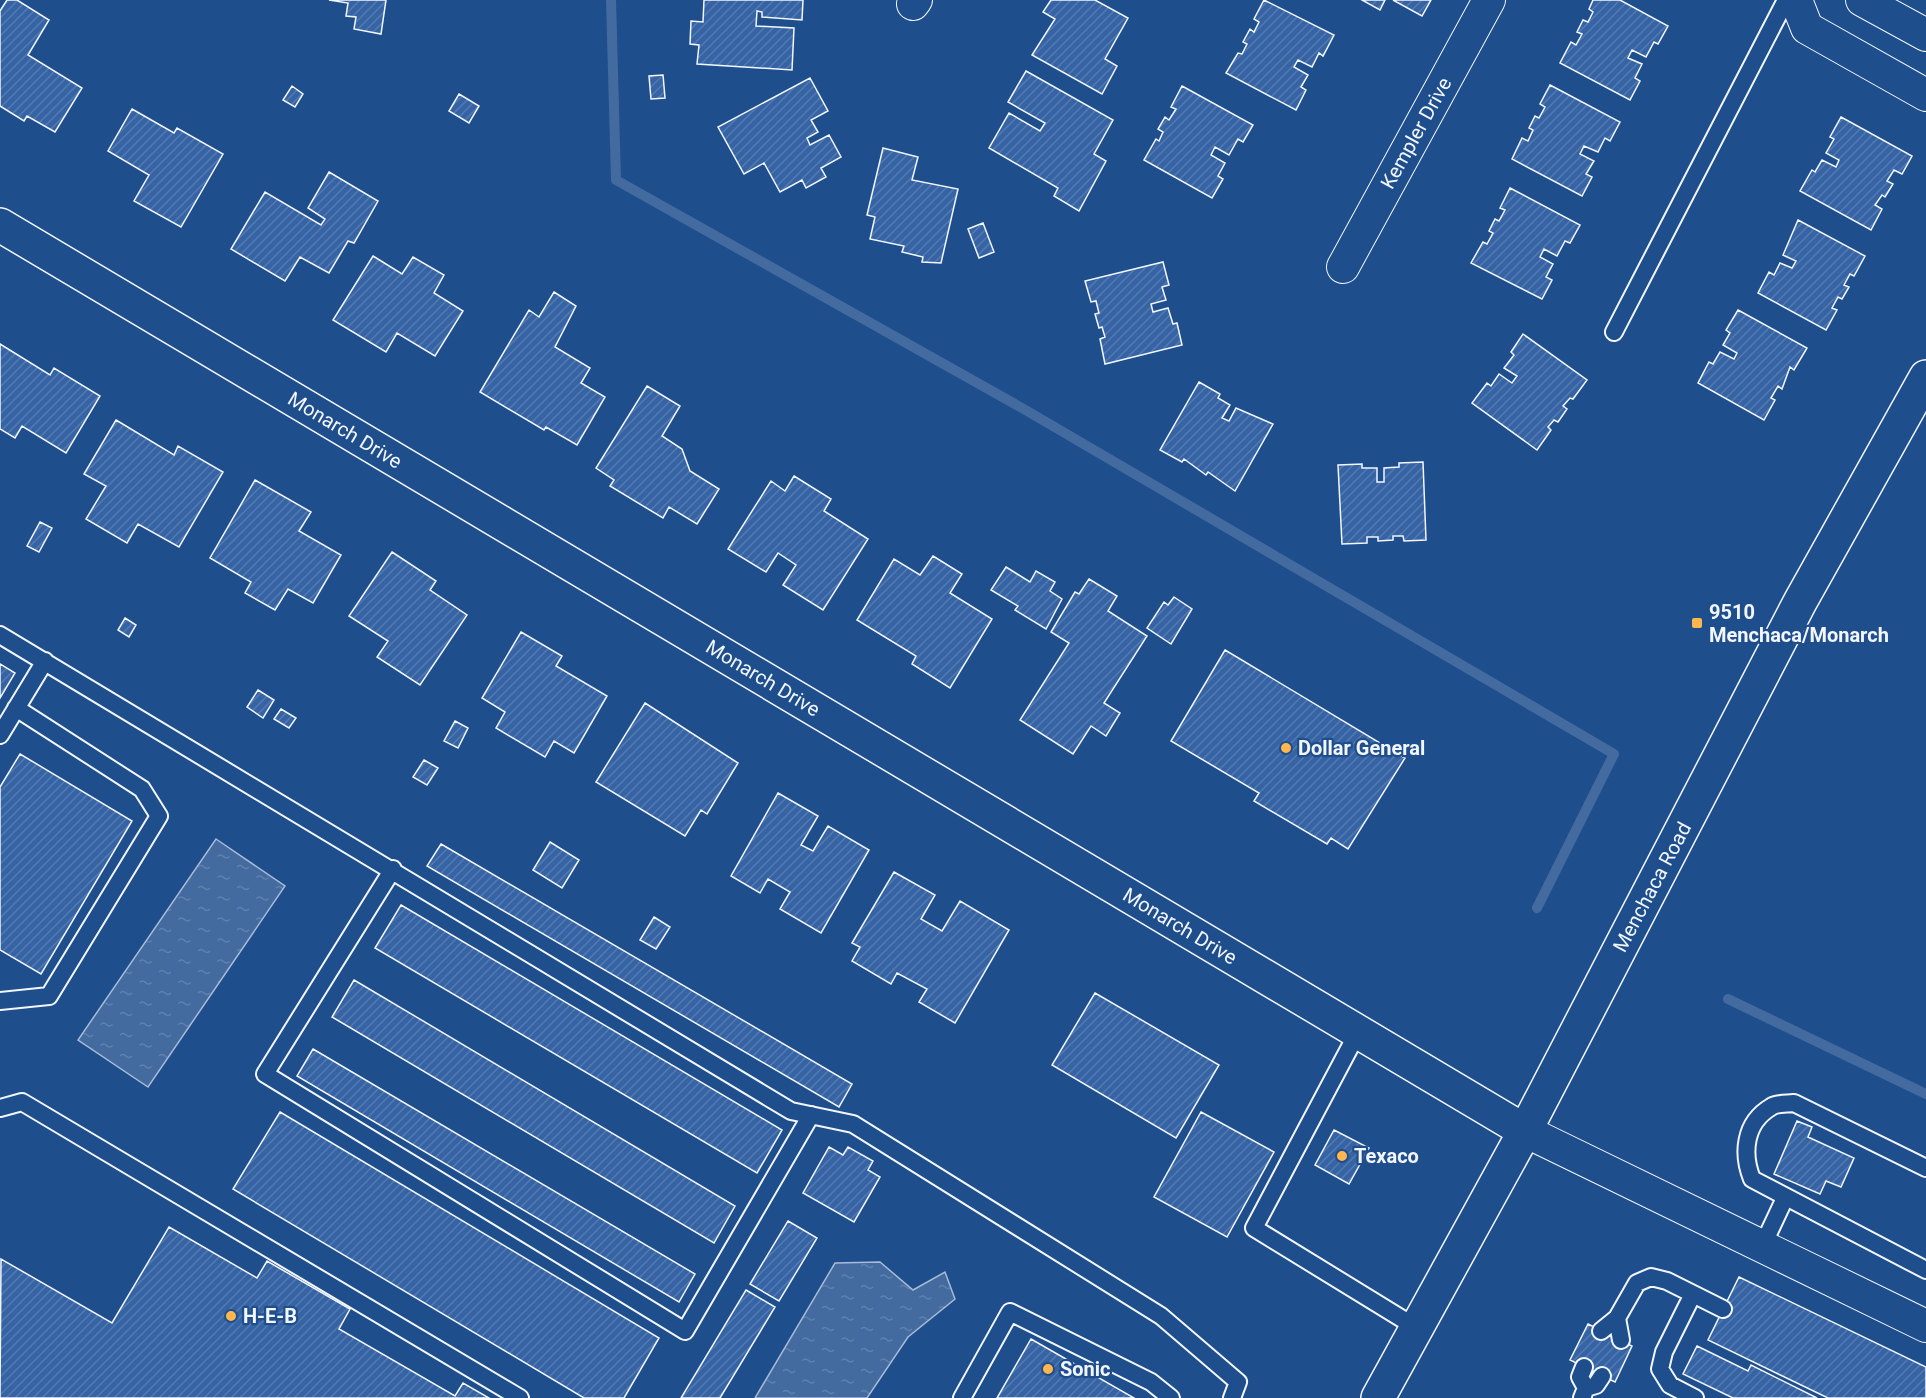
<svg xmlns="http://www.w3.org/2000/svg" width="1926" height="1398" font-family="Roboto,sans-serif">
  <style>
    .water { fill: url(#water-ripples); stroke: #a8bbd7; stroke-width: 1.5 }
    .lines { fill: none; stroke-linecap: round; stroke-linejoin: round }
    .stream { stroke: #446ba0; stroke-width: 10 }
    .building { fill: url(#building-hatch); stroke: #f2f6ff; stroke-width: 1.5 }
    .lane-casing { stroke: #f2f6ff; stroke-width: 20 }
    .street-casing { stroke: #f2f6ff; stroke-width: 34 }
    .secondary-casing { stroke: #f2f6ff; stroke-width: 36 }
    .lane { stroke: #1f4e8c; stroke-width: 16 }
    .street { stroke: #1f4e8c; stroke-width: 32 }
    .secondary { stroke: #1f4e8c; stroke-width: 33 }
    .poi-dot { fill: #ffb74d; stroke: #1f4e8c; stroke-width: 2 }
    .labels { text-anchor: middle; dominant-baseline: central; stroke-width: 4.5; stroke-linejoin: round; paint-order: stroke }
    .street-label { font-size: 20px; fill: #f2f6ff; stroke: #1f4e8c }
    .poi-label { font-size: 20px; font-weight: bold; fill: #f2f6ff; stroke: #1f4e8c; text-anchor: start }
  </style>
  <defs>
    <pattern id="water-ripples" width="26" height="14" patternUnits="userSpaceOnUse" patternTransform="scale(1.5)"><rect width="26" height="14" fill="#446ba0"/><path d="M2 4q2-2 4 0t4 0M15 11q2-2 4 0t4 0" fill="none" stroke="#5f81ae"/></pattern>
    <pattern id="building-hatch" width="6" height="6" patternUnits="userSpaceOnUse" patternTransform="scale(1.5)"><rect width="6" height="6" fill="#3563a3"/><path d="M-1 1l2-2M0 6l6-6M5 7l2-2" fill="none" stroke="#537ab1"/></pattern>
  </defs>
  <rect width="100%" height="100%" fill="#1f4e8c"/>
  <path class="water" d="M216 839 285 886 148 1087 78 1040Z
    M880 1262 913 1290 945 1272 955 1299 908 1337 867 1398H755L835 1263Z"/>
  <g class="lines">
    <path class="stream" d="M611 0 616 180 1022 408 1614 754 1537 908
      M1728 999 1926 1094"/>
  </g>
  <path class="building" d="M7 0H17L49 20 28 55 82 88 55 132 27 116 24 121 0 106V11Z
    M329 0H386L381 34 354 29 356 17 346 16 348 3Z
    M704 0H803L802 20 762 17V12L757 11 756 26 794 28 792 70 697 64 699 45 690 44 691 21 703 22Z
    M1051 0H1095L1128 18 1105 59 1117 66 1102 94 1032 55 1055 19 1043 12Z
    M1264 0 1334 35 1323 56 1319 53 1312 67 1298 60 1294 67 1308 75 1301 87 1306 90 1296 110 1226 73 1238 53 1242 54 1247 44 1243 42 1250 29 1254 32 1259 22 1254 19Z
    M1362 0H1385L1380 10Z
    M1393 0H1431L1422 16Z
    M1593 0H1620L1668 26 1658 44 1654 42 1646 57 1632 50 1628 58 1642 64 1635 78 1640 81 1630 100 1560 63 1571 42 1576 45 1582 34 1577 32 1583 20 1588 22 1593 12 1589 9Z
    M1026 71 1113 120 1094 154 1106 161 1079 211 1054 196 1058 188 989 148 1009 113 1040 131 1045 123 1008 102Z
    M663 75 665 98 651 99 649 76Z
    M810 78 828 111 811 120 818 132 807 138 810 145 829 135 841 157 821 168 826 177 806 188 802 180 780 192 764 163 744 174 718 127Z
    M1550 85 1620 122 1610 141 1605 138 1598 152 1584 146 1580 154 1594 161 1586 174 1592 177 1582 196 1512 159 1522 138 1528 141 1533 130 1529 128 1535 116 1539 118 1545 107 1540 104Z
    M292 86 303 94 295 107 283 100Z
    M1182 86 1253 125 1243 142 1238 139 1229 155 1215 147 1211 155 1225 163 1218 176 1223 179 1212 198 1144 160 1156 139 1159 141 1163 132 1158 129 1165 117 1169 120 1176 109 1171 107Z
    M459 94 479 106 469 123 449 111Z
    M132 109 174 133 177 128 223 154 181 227 134 201 149 175 108 151Z
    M1841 117 1912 156 1902 174 1894 170 1887 181 1893 184 1885 197 1882 195 1875 205 1882 209 1871 230 1800 191 1812 170 1815 172 1822 160 1836 167 1839 160 1826 153 1834 139 1830 137Z
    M883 148 918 157 912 180 958 189 941 263 922 262 923 257 902 252 904 246 870 239 875 217 867 215Z
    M329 172 378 201 354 243 348 241 329 273 300 257 285 281 231 249 265 192 321 225 325 219 308 208Z
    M1510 188 1580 225 1570 243 1565 241 1557 256 1544 249 1540 257 1553 264 1546 277 1552 280 1542 299 1471 263 1483 242 1487 244 1493 233 1489 231 1495 219 1499 221 1505 210 1500 208Z
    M1798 220 1865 256 1854 276 1850 274 1844 285 1849 287 1842 299 1838 297 1832 308 1837 310 1826 330 1758 293 1769 272 1774 275 1780 263 1792 268 1796 261 1783 255Z
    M983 223 994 252 979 258 968 229Z
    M373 256 402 274 413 257 444 275 434 293 463 311 435 356 397 333 386 352 333 320Z
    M1163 262 1169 285 1162 287 1166 300 1151 304 1153 312 1168 308 1173 324 1177 323 1182 345 1105 364 1100 339 1105 337 1102 327 1099 328 1095 314 1099 313 1096 301 1091 302 1085 281Z
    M554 292 576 306 555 347 590 368 581 383 605 397 577 445 546 427 544 430 480 392 529 310 539 317Z
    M1738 310 1807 348 1794 370 1790 367 1782 389 1778 386 1771 398 1775 400 1764 420 1698 383 1709 362 1713 364 1720 352 1734 359 1737 353 1723 345 1730 333 1726 330Z
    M1523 334 1587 380 1573 399 1570 398 1563 406 1567 409 1558 422 1554 420 1548 427 1551 430 1537 450 1472 403 1487 383 1491 386 1499 374 1512 383 1517 376 1504 368 1514 355 1511 352Z
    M0 344 50 375 54 368 100 396 66 453 22 426 15 438 0 429Z
    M1199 382 1220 394 1218 398 1230 405 1222 418 1229 421 1236 408 1273 424 1235 491 1208 472 1206 475 1184 459 1182 462 1160 450Z
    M647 386 680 406 662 436 682 449 690 471 719 489 697 524 669 507 663 518 610 486 614 480 596 468Z
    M116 420 174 455 178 446 223 472 179 547 138 524 127 543 86 519 106 486 84 474Z
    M1423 462 1426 540 1404 541 1403 536H1393V540L1378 541V537H1367V543L1342 544 1338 465 1362 464V468H1377V482H1384V468L1399 467V463Z
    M794 476 831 499 824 511 868 539 823 610 783 585 796 565 778 553 766 572 728 549 771 481 785 491Z
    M255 480 311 512 299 531 341 555 313 603 288 589 275 610 245 593 251 582 210 558Z
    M40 522 52 528 39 552 27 546Z
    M392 552 436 581 430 590 467 615 420 685 377 657 388 641 349 616Z
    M933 556 962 574 950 593 992 619 950 688 912 664 916 656 857 620 894 559 920 575Z
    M1006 567 1030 582 1036 571 1055 582 1050 591 1062 599 1046 629 1015 610 1018 606 991 590Z
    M1089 579 1117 596 1108 611 1147 636 1104 703 1120 713 1106 736 1091 726 1073 754 1020 720 1069 643 1051 632 1075 592 1079 594Z
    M1174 597 1192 609 1171 644 1147 628 1164 602 1168 605Z
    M125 618 136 625 129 637 118 630Z
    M521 632 562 656 556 666 607 696 574 753 554 741 545 757 496 728 505 712 482 698Z
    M1225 650 1405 758 1348 849 1331 838 1327 844 1254 801 1259 793 1171 741Z
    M0 664 15 673 0 698Z
    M258 690 274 700 263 718 247 707Z
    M645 703 738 763 707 814 701 810 685 836 596 782Z
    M281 709 296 718 289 728 274 719Z
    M455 721 468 728 458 748 444 741Z
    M20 754 132 821 41 974 0 950V787Z
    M424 760 438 768 427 785 413 777Z
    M778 793 818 816 801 845 813 851 828 826 869 850 821 933 780 909 790 892 768 879 760 893 731 876Z
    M550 842 579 860 562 888 533 870Z
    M441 844 852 1084 839 1107 427 866Z
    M894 872 935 895 921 919 942 931 960 901 1009 930 955 1023 919 1002 927 989 897 973 891 984 852 961 860 947 852 943Z
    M401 905 782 1130 757 1173 375 948Z
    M654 917 670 927 656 949 640 940Z
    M354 980 735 1206 714 1243 332 1017Z
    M1095 993 1219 1065 1176 1138 1052 1065Z
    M313 1049 695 1274 679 1302 297 1076Z
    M280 1112 659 1338 624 1398H584L233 1189Z
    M1201 1112 1274 1152 1227 1237 1154 1197Z
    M1797 1121 1812 1127 1808 1137 1854 1158 1841 1187 1826 1181 1820 1194 1774 1174Z
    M1334 1130 1369 1148 1349 1184 1315 1165Z
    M829 1147 843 1155 848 1147 873 1161 868 1170 880 1177 854 1222 803 1193Z
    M788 1221 817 1238 779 1301 750 1284Z
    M169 1227 257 1278 267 1261 350 1309 339 1329 455 1396 463 1383 489 1398H0L1 1259 112 1323Z
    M1739 1277 1926 1367V1398H1828L1708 1340Z
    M746 1290 775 1307 720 1398H681Z
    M1588 1324 1632 1346 1615 1382 1570 1360Z
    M1031 1339 1134 1398H997Z
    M1697 1346 1748 1371 1751 1365 1817 1398H1733L1683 1374Z"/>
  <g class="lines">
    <defs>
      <path id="lane" d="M1614 332 1786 0
        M0 635 791 1111 853 1124 1161 1316 1238 1382 1232 1398
        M0 735 45 661
        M393 869 265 1074 685 1331 811 1115
        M0 1001 49 996 159 816 142 789 16 708
        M1358 1032 1254 1228 1417 1328
        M0 1108 22 1102 520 1398
        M1926 1168 1794 1103C1787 1104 1776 1103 1771 1107 1744 1123 1742 1154 1752 1179L1926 1270
        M1762 1247 1785 1198
        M1693 1294 1664 1352 1660 1369 1670 1385 1695 1398
        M1601 1331 1617 1318
        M1621 1340 1617 1318 1637 1283 1651 1277 1667 1281 1723 1309
        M1584 1367 1580 1377 1586 1388
        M962 1398 1010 1312 1151 1382 1171 1398
        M1582 1398 1586 1388 1596 1385 1602 1376"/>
      <path id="street" d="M1796 0 1807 28 1926 95
        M1862 0 1926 35
        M913 4 916 0
        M1343 267 1489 0
        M1525 1131 1926 1326"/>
      <path id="secondary" d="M0 225 1525 1131
        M1378 1398 1525 1131 1800 602 1926 377"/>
    </defs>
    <use href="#lane" class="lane-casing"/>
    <use href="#street" class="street-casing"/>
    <use href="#secondary" class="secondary-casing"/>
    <use href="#lane" class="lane"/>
    <use href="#street" class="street"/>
    <use href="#secondary" class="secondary"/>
  </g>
  <g class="poi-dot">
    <rect x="1691" y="617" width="12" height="12" rx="3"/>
    <circle cx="1286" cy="748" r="6"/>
    <circle cx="1342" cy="1156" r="6"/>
    <circle cx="231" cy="1316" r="6"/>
    <circle cx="1048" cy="1369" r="6"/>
  </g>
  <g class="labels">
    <g class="street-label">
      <text transform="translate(1416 133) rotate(-61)">Kempler Drive</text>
      <text transform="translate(345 430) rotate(31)">Monarch Drive</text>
      <text transform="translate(763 678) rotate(31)">Monarch Drive</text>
      <text transform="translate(1652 887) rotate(-62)">Menchaca Road</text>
      <text transform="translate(1180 926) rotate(31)">Monarch Drive</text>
    </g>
    <g class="poi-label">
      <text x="1709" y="612">9510<tspan x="1709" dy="23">Menchaca/Monarch</tspan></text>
      <text x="1298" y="748">Dollar General</text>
      <text x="1354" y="1156">Texaco</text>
      <text x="243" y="1316">H-E-B</text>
      <text x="1060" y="1369">Sonic</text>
    </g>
  </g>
</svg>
